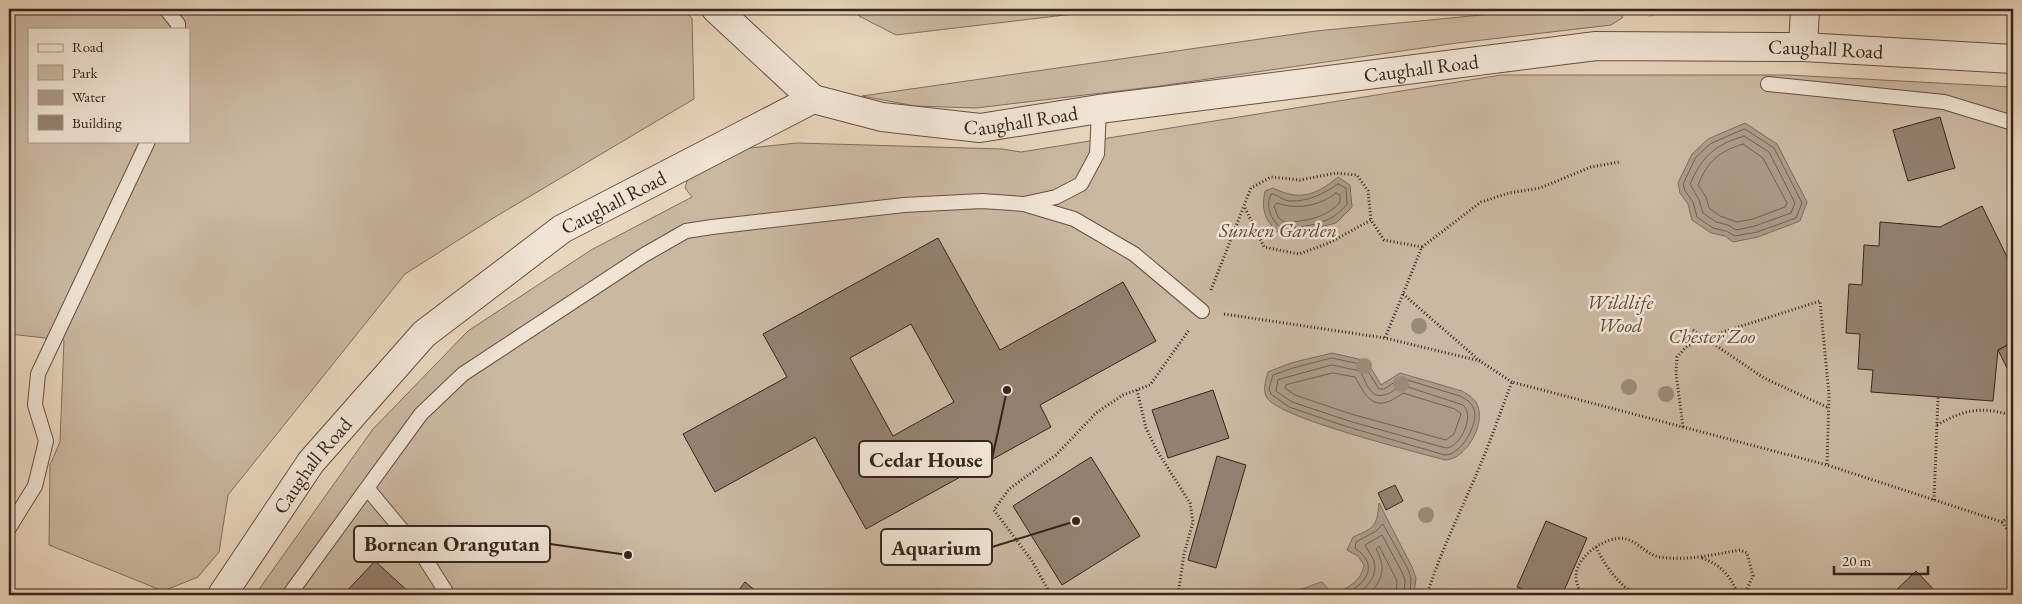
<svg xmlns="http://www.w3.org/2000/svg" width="2022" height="604" font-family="'EB Garamond',serif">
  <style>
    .green { fill: #cbb8a2; stroke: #816e60; fill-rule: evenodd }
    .water { fill: #ac9a87; stroke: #7d6b5d }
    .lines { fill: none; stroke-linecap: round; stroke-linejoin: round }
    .shore { stroke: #726052; stroke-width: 1 }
    .building { fill: #948170; stroke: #37251d; fill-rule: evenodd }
    .service-casing { stroke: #645145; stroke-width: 16 }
    .minor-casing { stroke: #645145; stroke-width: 30 }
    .tertiary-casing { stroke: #645145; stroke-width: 30 }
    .path { stroke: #37251d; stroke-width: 3; stroke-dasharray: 1 2.5; stroke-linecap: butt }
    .service { stroke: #f1e4d4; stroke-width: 14 }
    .minor { stroke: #f1e4d4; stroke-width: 28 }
    .tertiary { stroke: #f1e4d4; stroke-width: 28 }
    .tree { fill: #9b8977 }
    .labels { text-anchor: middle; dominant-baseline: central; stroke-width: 5; stroke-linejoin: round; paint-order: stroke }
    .street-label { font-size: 20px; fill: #37251d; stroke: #f1e4d4 }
    .park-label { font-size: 20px; font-style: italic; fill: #5c4a3e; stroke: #f1e4d4 }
    .leader { fill: none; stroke: #37251d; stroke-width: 2 }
    .callout-dot { fill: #37251d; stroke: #f1e4d4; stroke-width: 2 }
    .callout { fill: #f1e4d4; stroke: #37251d; stroke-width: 2 }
    .callout-label { font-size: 21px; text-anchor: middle; font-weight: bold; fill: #37251d }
  </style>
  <rect width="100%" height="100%" fill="#e9d6bd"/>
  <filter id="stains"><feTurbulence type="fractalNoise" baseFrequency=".004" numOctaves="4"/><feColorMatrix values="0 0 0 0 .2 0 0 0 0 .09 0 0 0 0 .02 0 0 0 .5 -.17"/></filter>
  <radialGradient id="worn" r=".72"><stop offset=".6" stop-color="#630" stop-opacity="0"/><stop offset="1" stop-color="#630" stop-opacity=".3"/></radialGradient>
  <path class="green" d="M9 9H683L692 18 694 99 495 217 405 274 228 495 219 552 198 577 163 591 49 545 50 465 60 442 64 340 9 334ZM29 29H189V141H29Z
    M851 9H1116L896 35 859 16Z
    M1543 9H1624L1622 18 1611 25 1457 43 1160 86 976 108 915 106 862 96 1316 31Z
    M1501 75H1788L2013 87V595H255L373 429 468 331 591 250 692 197 685 188 688 178 703 164 749 148 797 143 1002 149 1021 152Z"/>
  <path class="water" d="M1745 123 1777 144 1807 202 1800 221 1758 237 1733 242 1725 236 1711 233 1692 220 1688 204 1680 193 1678 183 1692 154 1708 139Z
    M1338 177 1350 185 1352 207 1336 223 1304 231 1280 234C1265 221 1261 211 1265 191L1273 188C1300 201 1315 196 1338 177Z
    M1332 353 1367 361 1381 385 1400 373 1462 391C1469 395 1476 399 1478 407 1485 426 1465 460 1445 460 1413 451 1282 419 1267 398 1262 390 1266 380 1268 372L1291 363Z
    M1379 503 1412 567 1416 578 1414 595H1286L1291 590C1304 591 1309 585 1322 582L1333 594C1348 588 1361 582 1364 565L1358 556 1347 550 1353 537C1374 528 1377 527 1379 503Z"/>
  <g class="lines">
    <path class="shore" d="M1745 129 1774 148 1802 203 1796 218 1757 232 1735 236 1726 231 1713 228 1697 217 1693 202 1685 191 1683 184 1696 157 1710 144Z
      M1744 136 1769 152 1795 203 1791 213 1755 226 1736 230 1728 225 1716 222 1703 213 1699 200 1690 184C1702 157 1714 145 1744 136Z
      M1743 144 1763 158 1787 203 1785 207 1753 219 1737 222 1720 216 1709 208 1706 197 1698 185C1708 161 1718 152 1743 144Z
      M1338 184 1346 188 1347 204C1331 225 1307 226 1283 229 1271 221 1265 207 1271 194 1277 194 1282 200 1289 201 1308 202 1323 194 1338 184Z
      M1336 193 1340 195V202C1327 218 1303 222 1284 222L1278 217 1274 206 1277 203C1296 210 1320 206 1336 193Z
      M1332 358 1364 365 1379 389H1384L1401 378 1460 396C1466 399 1471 402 1474 409 1479 424 1461 455 1445 455L1348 427 1289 407 1271 394 1269 389 1273 375 1293 368Z
      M1332 365 1360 371C1365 380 1370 399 1384 395 1391 394 1396 388 1402 385L1463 405C1475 415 1461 447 1446 448L1349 421 1292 402 1276 391 1278 380Z
      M1333 373 1355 377C1363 390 1370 410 1390 401 1394 399 1399 396 1403 393L1455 409 1461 414 1454 434 1446 440 1351 414 1295 395 1285 388 1286 385Z
      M1342 595C1365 586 1381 566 1355 548L1356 542 1376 531 1383 524 1408 569 1411 579 1410 595
      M1357 595C1367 587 1380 574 1373 559 1371 554 1367 550 1365 545L1382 535 1402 572 1405 580 1404 595
      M1368 595C1384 579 1386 567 1376 549L1379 546 1397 581 1396 595"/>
  </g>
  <path class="building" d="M1940 117 1955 168 1908 181 1893 130Z
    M1982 206 2013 269V342L1998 350 1993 401 1871 392 1873 370 1858 369 1860 334 1846 333 1849 284 1862 285 1864 245 1879 246 1880 222 1940 227Z
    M938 238 1000 350 1123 282 1156 341 1040 405 1051 427 866 529 815 437 715 492 683 434 787 377 763 334ZM911 324 954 402 893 436 850 358Z
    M2013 342V380L1998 350Z
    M1213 390 1229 438 1168 458 1152 410Z
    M1217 456 1246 465 1216 568 1188 560Z
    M1091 457 1140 536 1062 585 1013 506Z
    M1395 485 1403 501 1386 510 1378 493Z
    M1546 521 1587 538 1562 595H1537L1517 587Z
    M375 561 412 595H343Z
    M1916 571 1938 594 1937 595H1891Z
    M745 582 757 592 762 595H735Z"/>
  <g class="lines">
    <defs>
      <path id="service" d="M166 9 178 24V29
        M1768 84 1944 102 2013 123
        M1027 205 1074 219 1134 254 1202 311
        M367 488 422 554 448 595
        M9 528 35 486 46 441 35 405 38 374 148 141
        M289 595 421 414 463 374 644 255 686 231 712 227 904 205 982 201 1024 204 1056 197 1081 184 1097 154 1099 109"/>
      <path id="minor" d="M1803 47 1805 9"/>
      <g id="tertiary">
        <path d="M716 9 813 99"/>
        <path id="s1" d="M222 595 311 462 424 334 562 229 813 99 882 117 980 128 1099 109 1596 46 1803 47 2013 59"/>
      </g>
    </defs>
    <use href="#service" class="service-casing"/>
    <use href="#minor" class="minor-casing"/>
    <use href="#tertiary" class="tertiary-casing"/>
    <path class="path" d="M1649 9 1651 16
      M1245 208 1264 247 1299 254 1329 243 1371 220 1384 240 1422 247
      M1211 290 1251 188 1271 177 1300 180 1336 173 1357 175 1368 191 1371 220
      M1403 294 1480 361
      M1224 314 1385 338
      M1693 330 1764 378 1829 408
      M1512 382 1480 361 1385 338 1422 247 1481 202 1509 193 1540 188 1591 167 1619 162
      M1137 390 1146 428 1156 449 1190 503 1193 522 1184 554 1178 595
      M1937 425C1965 409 1983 406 2013 416
      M1683 427 1676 373 1677 357 1686 347 1704 338 1820 301 1829 395 1827 465
      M1934 500 1938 397
      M2002 522 2013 537
      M1596 547C1605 566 1618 584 1636 595
      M1702 558C1721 565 1731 576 1738 595
      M1051 595 1032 561 994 510 1009 489 1056 455 1096 413 1123 395 1150 385 1189 330
      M1427 595C1439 556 1457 519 1473 482 1488 449 1499 415 1512 382L1827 465 2002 522 2013 513
      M1581 595C1579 590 1576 582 1576 577 1575 557 1607 534 1626 539 1638 542 1646 554 1659 557 1687 561 1712 555 1740 550L1747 553 1753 576 1744 595
      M1623 595 1629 589"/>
    <use href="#service" class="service"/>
    <use href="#minor" class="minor"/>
    <use href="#tertiary" class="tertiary"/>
  </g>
  <g class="tree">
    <circle cx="1419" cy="326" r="8"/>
    <circle cx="1364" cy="366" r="8"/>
    <circle cx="1401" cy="384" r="8"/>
    <circle cx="1629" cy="387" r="8"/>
    <circle cx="1666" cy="394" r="8"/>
    <circle cx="1426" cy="515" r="8"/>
  </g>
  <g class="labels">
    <g class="street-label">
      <text stroke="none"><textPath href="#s1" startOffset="1808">Caughall Road</textPath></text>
      <text stroke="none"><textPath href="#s1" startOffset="1402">Caughall Road</textPath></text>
      <text stroke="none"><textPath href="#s1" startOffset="998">Caughall Road</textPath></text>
      <text stroke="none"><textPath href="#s1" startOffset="562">Caughall Road</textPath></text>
      <text stroke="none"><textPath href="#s1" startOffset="158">Caughall Road</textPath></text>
    </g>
    <g class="park-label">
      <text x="1278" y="230">Sunken Garden</text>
      <text x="1620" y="302">Wildlife<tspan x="1620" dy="23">Wood</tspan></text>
      <text x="1712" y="336">Chester Zoo</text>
    </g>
  </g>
  <path class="leader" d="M1007 390L992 459M628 555L550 544M1076 521L992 547"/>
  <g class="callout-dot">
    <circle cx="1007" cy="390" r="5"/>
    <circle cx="628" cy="555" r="5"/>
    <circle cx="1076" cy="521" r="5"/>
  </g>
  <g class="callout">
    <rect x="859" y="441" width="133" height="36" rx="5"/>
    <rect x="354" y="526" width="196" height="36" rx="5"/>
    <rect x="881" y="529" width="111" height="36" rx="5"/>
  </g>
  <g class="callout-label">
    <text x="926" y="467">Cedar House</text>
    <text x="452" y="551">Bornean Orangutan</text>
    <text x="936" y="555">Aquarium</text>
  </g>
  <rect width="2022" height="604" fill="none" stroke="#e9d6bd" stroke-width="30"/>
  <rect x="10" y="10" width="2002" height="584" fill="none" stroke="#37251d" stroke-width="2.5"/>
  <rect x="15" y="15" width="1992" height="574" fill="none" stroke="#37251d"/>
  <rect x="28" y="28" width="162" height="115" fill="#f1e4d4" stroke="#a7988b"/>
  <rect x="38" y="44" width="25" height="8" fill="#f1e4d4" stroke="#a7988b"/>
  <text x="72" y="52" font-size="15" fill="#37251d">Road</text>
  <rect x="38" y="65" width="25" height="15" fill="#cbb8a2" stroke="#a7988b"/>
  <text x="72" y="78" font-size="15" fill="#37251d">Park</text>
  <rect x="38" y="90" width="25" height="15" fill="#ac9a87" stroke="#a7988b"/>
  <text x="72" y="102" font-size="15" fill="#37251d">Water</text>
  <rect x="38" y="115" width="25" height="15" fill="#948170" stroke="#a7988b"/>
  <text x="72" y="128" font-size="15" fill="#37251d">Building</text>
  <path d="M1834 566v8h94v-8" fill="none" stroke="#37251d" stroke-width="2.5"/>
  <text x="1842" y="566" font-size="15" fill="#37251d" stroke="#f1e4d4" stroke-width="4" paint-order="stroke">20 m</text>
  <rect width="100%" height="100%" filter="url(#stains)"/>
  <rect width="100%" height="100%" fill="url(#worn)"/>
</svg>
